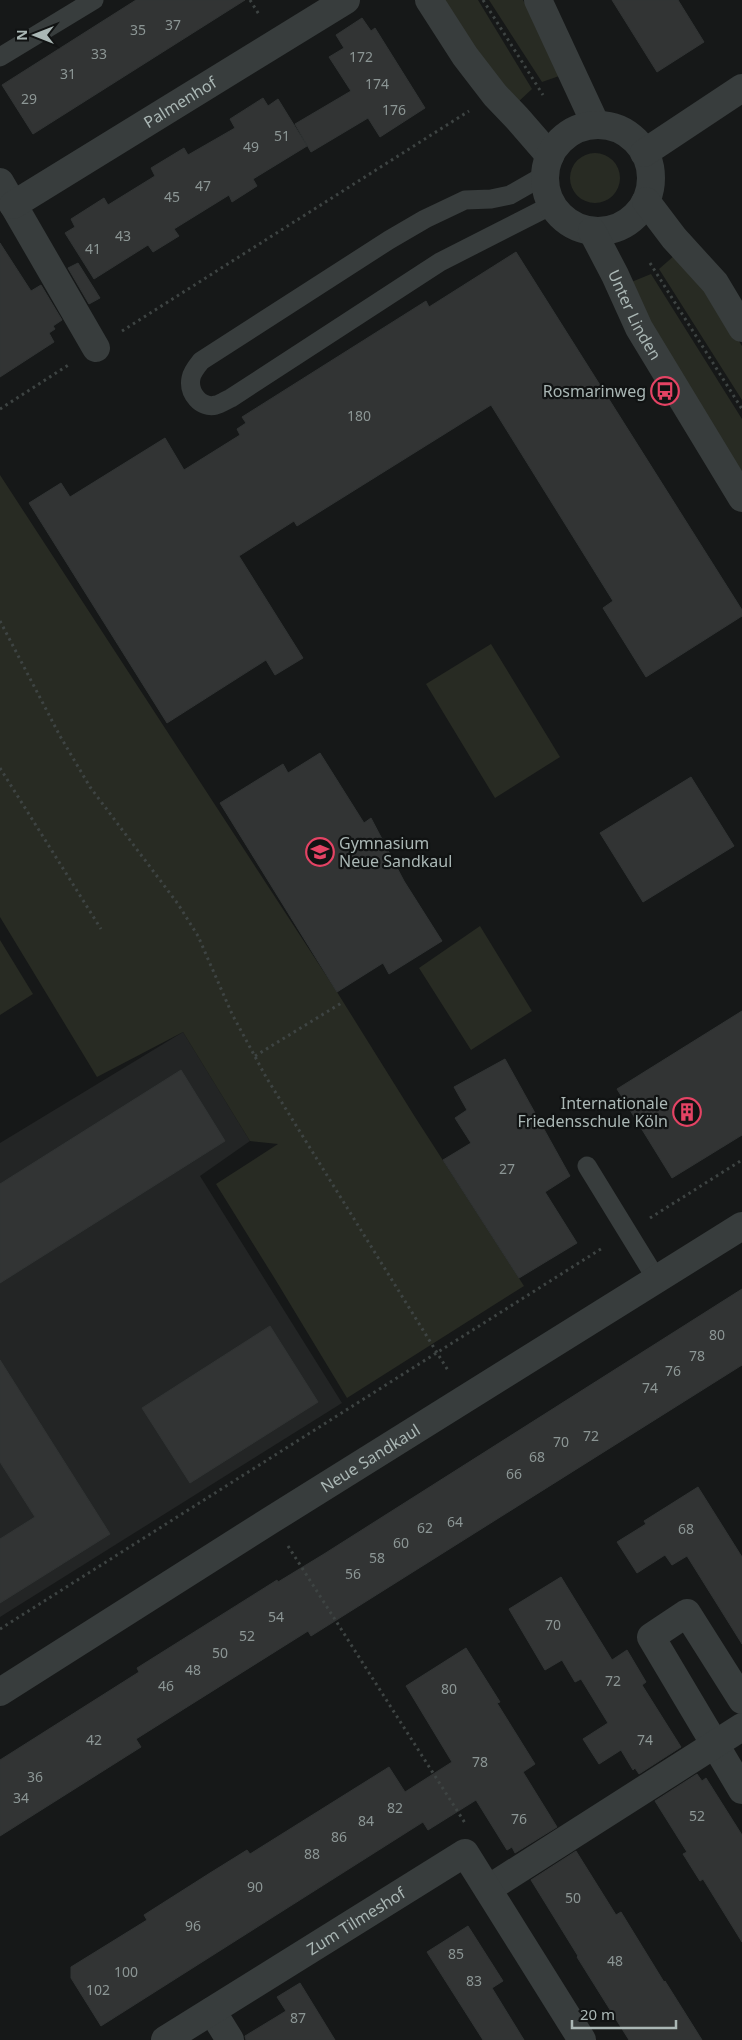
<svg xmlns="http://www.w3.org/2000/svg" width="742" height="2040" font-family="'Noto Sans',sans-serif">
  <style>
    .built { fill: #232525 }
    .green { fill: #282b23 }
    .building { fill: #323434; stroke: #313434 }
    .lines { fill: none; stroke-linecap: round; stroke-linejoin: round }
    .path { stroke: #3e4443; stroke-width: 3; stroke-dasharray: 2.5 4; stroke-linecap: butt }
    .lane { stroke: #383d3d; stroke-width: 19 }
    .street { stroke: #383d3d; stroke-width: 28 }
    .labels { text-anchor: middle; dominant-baseline: central; stroke-width: 4.5; stroke-linejoin: round; paint-order: stroke }
    .number-label { font-size: 14px; fill: #8c9695 }
    .street-label { font-size: 16px; fill: #aab7b5; stroke: #111313 }
    .poi-label { font-size: 16px; fill: #aab7b5; stroke: #111313; text-anchor: end }
  </style>
  <rect width="100%" height="100%" fill="#161818"/>
  <path class="built" d="M183 1032 250 1141 200 1176 342 1403 0 1617V1143Z"/>
  <path class="green" d="M442 0H478L532 89 517 103 499 86Z
    M489 0H523L535 21 562 75 542 82Z
    M570 178a25 25 0 1 1 50 0a25 25 0 1 1-50 0Z
    M675 255 713 300 742 346V400L659 269Z
    M651 274 742 419V477L648 328 629 283Z
    M0 475 337 992 415 1117 524 1286 347 1398 275 1279 216 1184 278 1144 250 1141 183 1032 97 1077 0 917Z
    M491 644 560 757 495 798 426 684Z
    M480 926 532 1011 471 1050 419 968Z
    M0 940 33 994 0 1015Z"/>
  <path class="building" d="M136 0H245L33 134 2 85Z
    M612 0H678L704 42 657 72Z
    M362 18 371 31 375 28 425 108 380 137 368 118 311 152 295 124 351 91 329 57 344 48 336 35Z
    M263 98 268 106 278 99 307 146 253 179 257 186 232 202 229 195 174 229 179 236 153 252 148 245 94 279 65 233 75 227 71 219 104 198 108 205 155 176 151 168 184 148 188 155 235 128 230 119Z
    M0 243 31 291 41 285 62 320 53 326 55 329 49 333 54 342 0 377Z
    M516 252 742 610V616L646 677 603 608 613 601 491 405 297 526 294 521 239 556 303 658 275 675 266 660 167 723 29 503 61 483 70 497 165 438 184 470 240 435 237 429 246 423 242 417 426 301 429 307Z
    M78 263 100 298 89 304 68 268Z
    M320 753 364 823 371 818 404 881 442 941 389 974 383 963 337 992 220 803 283 764 288 773Z
    M691 777 734 846 643 902 600 833Z
    M742 1011V1135L672 1178 617 1089Z
    M505 1059 570 1176 545 1192 577 1243 519 1278 443 1160 471 1143 455 1118 467 1110 454 1087Z
    M181 1070 225 1141 0 1283V1184Z
    M742 1289V1365L311 1636 308 1631 136 1739 141 1747 0 1836V1760L139 1672 137 1668 277 1580 278 1582 324 1554Z
    M270 1326 318 1402 190 1483 142 1408Z
    M0 1360 110 1534 0 1603V1539L35 1517 0 1462Z
    M698 1487 742 1557V1644L687 1556 672 1565 665 1555 637 1573 617 1542 646 1524 644 1521Z
    M561 1577 612 1660 627 1650 646 1682 642 1685 681 1747 639 1774 635 1768 633 1770 621 1750 599 1764 583 1739 608 1723 581 1679 575 1682 562 1660 545 1670 509 1609Z
    M466 1648 500 1702 497 1703 535 1764 523 1772 557 1827 515 1853 512 1847 507 1850 476 1800 428 1830 423 1822 101 2026 71 1978V1967L147 1920 144 1915 210 1873 247 1850 250 1854 389 1767 405 1792 452 1762 406 1686Z
    M697 1774 702 1781 706 1778 742 1835V1942L703 1879 700 1881 683 1854 687 1852 655 1801Z
    M576 1851 616 1915 621 1912 664 1982 665 1981 702 2040H629L577 1957 578 1956 531 1880Z
    M468 1926 503 1981 492 1988 524 2040H483L427 1952Z
    M300 1983 335 2040H246L245 2036 286 2011 277 1997Z"/>
  <g class="lines">
    <path class="path" d="M250 0 260 16
      M483 0 543 95
      M650 263 742 409
      M122 331 469 111
      M0 409 70 364
      M0 621 60 736 90 787 178 904 198 936 232 1014 266 1077 449 1372
      M0 768 101 929
      M255 1056 343 1002
      M650 1218 742 1160
      M288 1546 465 1823
      M0 1629 604 1247"/>
    <path class="lane" d="M0 57 94 0
      M545 175 510 195 491 199 465 200 425 219 389 240 201 361C197 366 192 372 191 378 188 393 201 409 216 405 221 404 226 400 231 398L440 262 552 205
      M587 1166 657 1280"/>
    <g class="street">
      <path d="M429 0 465 56 495 95 517 118 550 156"/>
      <path d="M538 0 596 125"/>
      <circle cx="598" cy="178" r="53"/>
      <path d="M644 153 742 88"/>
      <path d="M0 182 96 348"/>
      <path d="M646 201 674 238 715 283 742 328"/>
      <path id="s1" d="M13 205 346 0"/>
      <path id="s2" d="M592 231 615 275 639 328 742 498"/>
      <path id="s3" d="M0 1692 271 1520 742 1226"/>
      <path d="M742 1700 687 1613 651 1637 742 1790"/>
      <path d="M488 1889 742 1727"/>
      <path d="M212 2011 230 2040"/>
      <path id="s4" d="M165 2040 465 1853 582 2040"/>
    </g>
  </g>
  <defs>
    <symbol id="bus-ring" viewBox="-11 -11 22 22"><circle r="9.5" fill="#111313" stroke="#e44364" stroke-width="1.5"/><path d="M-5-6H5V4H4V6H2V4H-2V6H-4V4H-5ZM-3.5-4V0h7V-4ZM-3.5 1.2v1.5H-2V1.2ZM2 1.2v1.5H3.5V1.2Z" fill="#e44364"/></symbol>
    <symbol id="school-ring" viewBox="-11 -11 22 22"><circle r="9.5" fill="#111313" stroke="#e44364" stroke-width="1.5"/><path d="M0-5L7-2L0 1L-7-2ZM-4 1L0 2.5L4 1V4Q0 6-4 4Z" fill="#e44364"/></symbol>
    <symbol id="building-ring" viewBox="-11 -11 22 22"><circle r="9.5" fill="#111313" stroke="#e44364" stroke-width="1.5"/><path d="M-4-6H4V6H1V3H-1V6H-4ZM-2.5-4.3h1.7v1.8h-1.7ZM.8-4.3h1.7v1.8H.8ZM-2.5-1h1.7V.8h-1.7ZM.8-1h1.7V.8H.8Z" fill="#e44364"/></symbol>
  </defs>
  <g fill-rule="evenodd">
    <use href="#bus-ring" x="649" y="375" width="32" height="32"/>
    <use href="#school-ring" x="304" y="836" width="32" height="32"/>
    <use href="#building-ring" x="671" y="1096" width="32" height="32"/>
  </g>
  <g class="labels">
    <g class="number-label">
      <text x="173" y="24">37</text>
      <text x="138" y="29">35</text>
      <text x="99" y="53">33</text>
      <text x="361" y="56">172</text>
      <text x="68" y="73">31</text>
      <text x="377" y="83">174</text>
      <text x="29" y="98">29</text>
      <text x="394" y="109">176</text>
      <text x="282" y="135">51</text>
      <text x="251" y="146">49</text>
      <text x="203" y="185">47</text>
      <text x="172" y="196">45</text>
      <text x="123" y="235">43</text>
      <text x="93" y="248">41</text>
      <text x="359" y="415">180</text>
      <text x="507" y="1168">27</text>
      <text x="717" y="1334">80</text>
      <text x="697" y="1355">78</text>
      <text x="673" y="1370">76</text>
      <text x="650" y="1387">74</text>
      <text x="591" y="1435">72</text>
      <text x="561" y="1441">70</text>
      <text x="537" y="1456">68</text>
      <text x="514" y="1473">66</text>
      <text x="455" y="1521">64</text>
      <text x="425" y="1527">62</text>
      <text x="686" y="1528">68</text>
      <text x="401" y="1542">60</text>
      <text x="377" y="1557">58</text>
      <text x="353" y="1573">56</text>
      <text x="276" y="1616">54</text>
      <text x="553" y="1624">70</text>
      <text x="247" y="1635">52</text>
      <text x="220" y="1652">50</text>
      <text x="193" y="1669">48</text>
      <text x="613" y="1680">72</text>
      <text x="166" y="1685">46</text>
      <text x="449" y="1688">80</text>
      <text x="94" y="1739">42</text>
      <text x="645" y="1739">74</text>
      <text x="480" y="1761">78</text>
      <text x="35" y="1776">36</text>
      <text x="21" y="1797">34</text>
      <text x="395" y="1807">82</text>
      <text x="697" y="1815">52</text>
      <text x="519" y="1818">76</text>
      <text x="366" y="1820">84</text>
      <text x="339" y="1836">86</text>
      <text x="312" y="1853">88</text>
      <text x="255" y="1886">90</text>
      <text x="573" y="1897">50</text>
      <text x="193" y="1925">96</text>
      <text x="456" y="1953">85</text>
      <text x="615" y="1960">48</text>
      <text x="126" y="1971">100</text>
      <text x="474" y="1980">83</text>
      <text x="98" y="1989">102</text>
      <text x="298" y="2017">87</text>
    </g>
    <g class="street-label">
      <text stroke="none"><textPath href="#s1" startOffset="196">Palmenhof</textPath></text>
      <text stroke="none"><textPath href="#s2" startOffset="94">Unter Linden</textPath></text>
      <text stroke="none"><textPath href="#s3" startOffset="438">Neue Sandkaul</textPath></text>
      <text stroke="none"><textPath href="#s4" startOffset="225">Zum Tilmeshof</textPath></text>
    </g>
    <g class="poi-label">
      <text x="646" y="391">Rosmarinweg</text>
      <text x="339" y="843" text-anchor="start">Gymnasium<tspan x="339" dy="18">Neue Sandkaul</tspan></text>
      <text x="668" y="1103">Internationale<tspan x="668" dy="18">Friedensschule Köln</tspan></text>
    </g>
  </g>
  <g transform="translate(35 35) rotate(270)" stroke="#111313" stroke-width="4" paint-order="stroke">
  <path d="M0-4L9 19L0 12L-9 19Z" fill="#aab7b5"/>
  <text y="-8" font-size="14" font-weight="bold" text-anchor="middle" fill="#aab7b5">N</text>
  </g>
  <path d="M572 2020v8h104v-8" fill="none" stroke="#aab7b5" stroke-width="2.5"/>
  <text x="580" y="2020" font-size="15" fill="#aab7b5" stroke="#111313" stroke-width="4" paint-order="stroke">20 m</text>
</svg>
